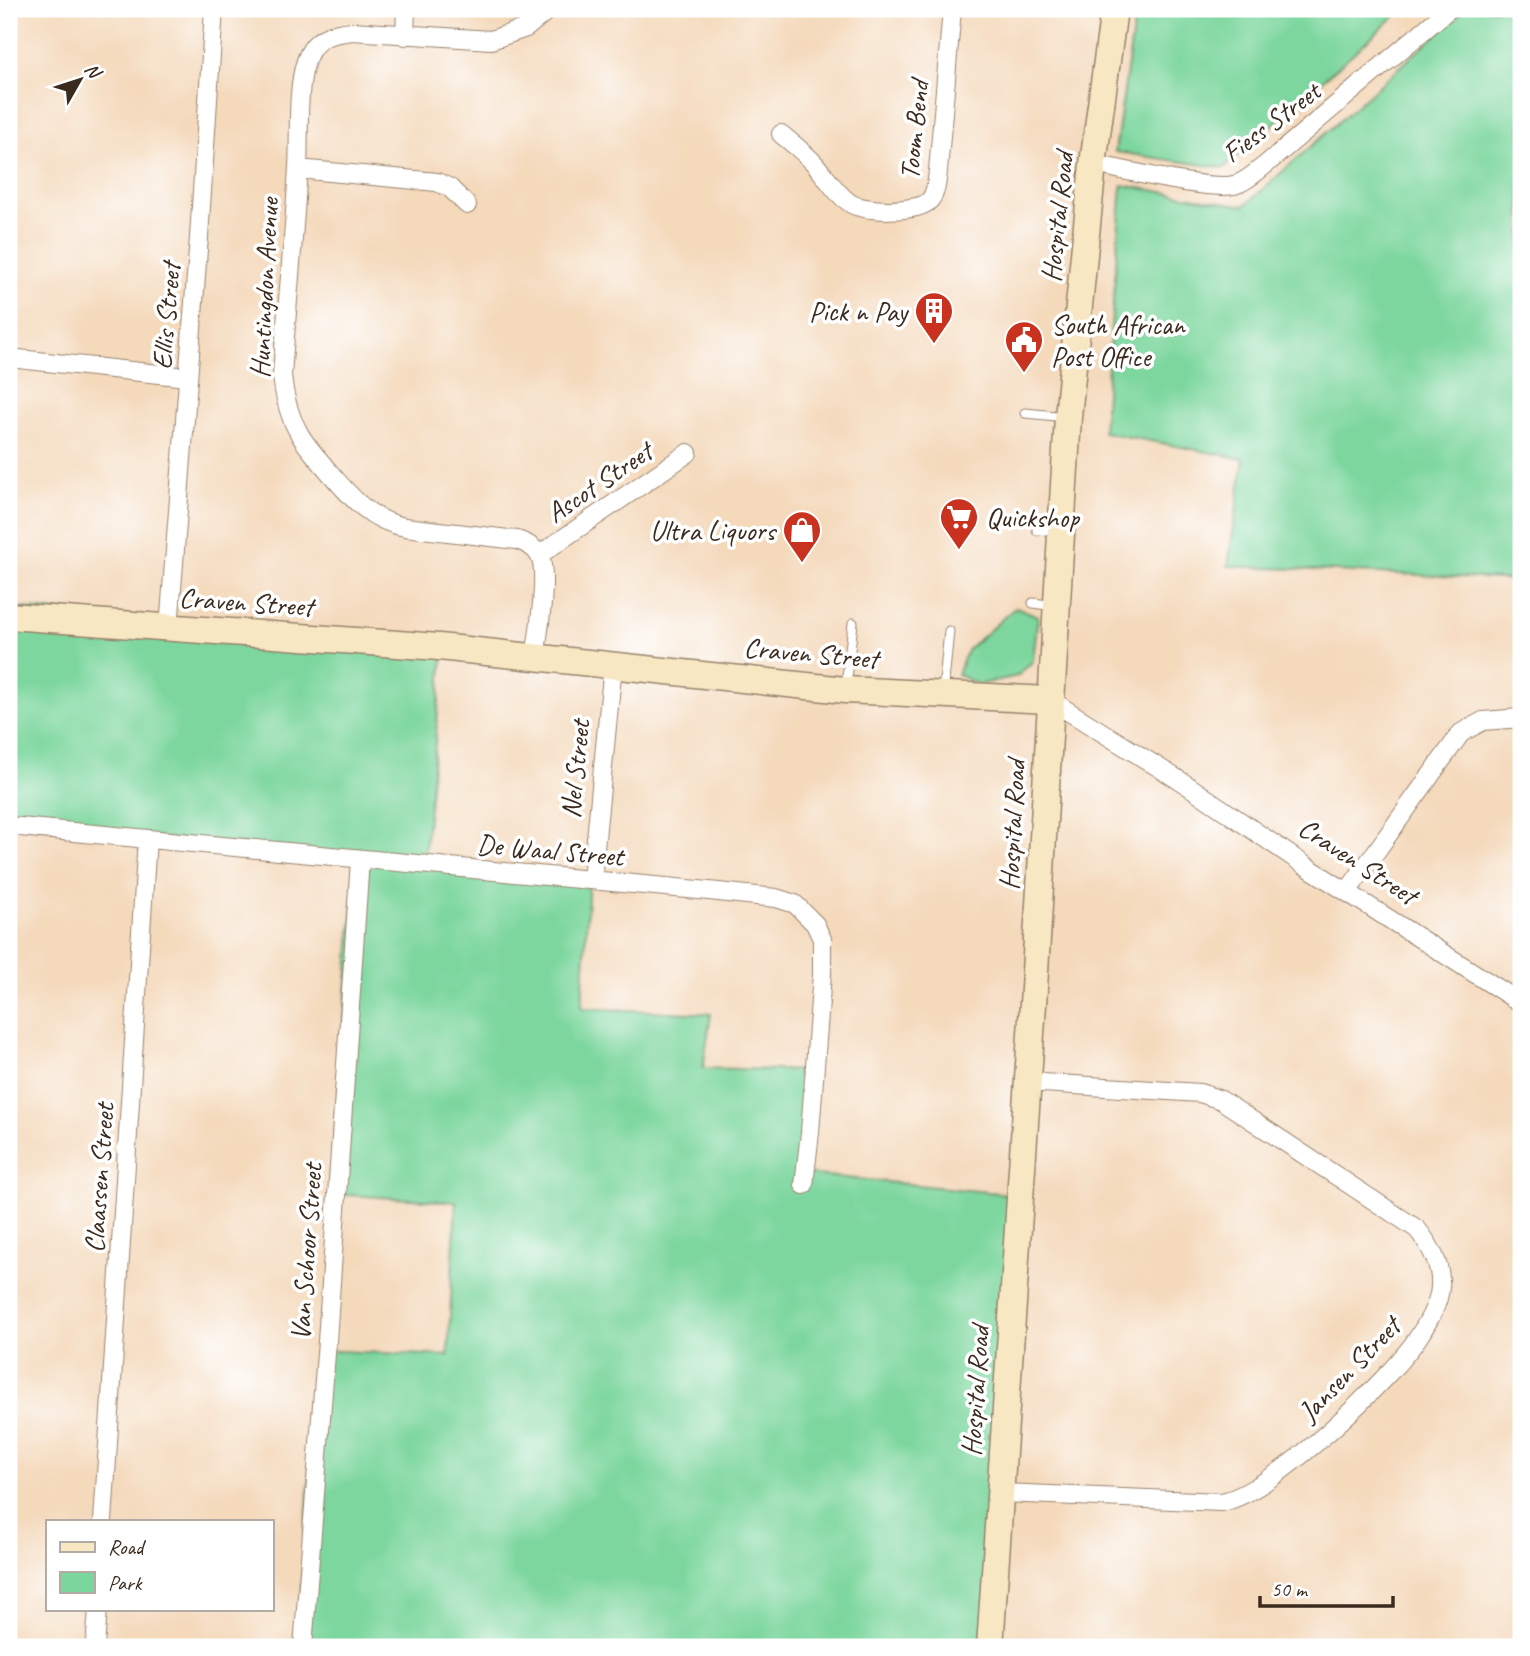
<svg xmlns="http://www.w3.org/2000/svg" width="1530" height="1656" font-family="Caveat,sans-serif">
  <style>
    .green { fill: #7bd69d; stroke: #5b805e; stroke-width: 2 }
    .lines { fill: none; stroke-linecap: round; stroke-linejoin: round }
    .service-casing { stroke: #98826c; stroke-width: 11 }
    .minor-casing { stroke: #98826c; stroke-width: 20 }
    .secondary-casing { stroke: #98826c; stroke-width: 29 }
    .service { stroke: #fff; stroke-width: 9 }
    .minor { stroke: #fff; stroke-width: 18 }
    .secondary { stroke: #f7e8c3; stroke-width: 26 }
    .labels { text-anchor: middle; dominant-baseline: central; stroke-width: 7; stroke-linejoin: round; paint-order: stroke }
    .street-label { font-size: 28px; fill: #3b2a1e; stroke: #fff }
    .poi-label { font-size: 28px; fill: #3b2a1e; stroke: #fff; text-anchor: end }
  </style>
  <rect width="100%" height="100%" fill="#fff"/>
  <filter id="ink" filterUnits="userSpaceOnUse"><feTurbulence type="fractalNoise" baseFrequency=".0143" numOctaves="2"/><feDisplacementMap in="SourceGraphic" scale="14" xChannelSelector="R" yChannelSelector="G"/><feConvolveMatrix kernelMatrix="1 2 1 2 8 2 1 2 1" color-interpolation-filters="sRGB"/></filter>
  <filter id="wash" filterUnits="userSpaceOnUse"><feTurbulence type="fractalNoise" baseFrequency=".00686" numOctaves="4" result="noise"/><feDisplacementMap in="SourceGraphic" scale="28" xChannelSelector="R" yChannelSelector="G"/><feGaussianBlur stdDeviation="1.57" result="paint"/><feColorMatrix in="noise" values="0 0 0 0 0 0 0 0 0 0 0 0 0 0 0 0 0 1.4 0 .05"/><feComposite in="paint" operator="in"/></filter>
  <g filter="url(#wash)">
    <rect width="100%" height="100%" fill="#f4d9bb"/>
    <path class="green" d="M1136 9H1403L1224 168 1115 152Z
      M1465 9H1521V580L1228 566 1244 459 1103 432 1122 185 1244 206Z
      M9 607 444 646 424 861 589 876 582 1008 711 1014 703 1068 810 1071 805 1174 1018 1195 989 1647H297L319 1350 448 1356 456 1202 331 1194 357 855 9 824Z
      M1016 607 1038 616 1033 661 1017 676 978 685 957 674 968 649Z"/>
  </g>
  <g filter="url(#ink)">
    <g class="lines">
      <defs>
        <path id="service" d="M1025 413 1067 417
          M1037 530 1059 531
          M1033 603 1055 606
          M846 687 853 623
          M943 692 949 631"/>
        <path id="minor" d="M405 36 406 9
          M781 134C792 143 804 152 814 163 826 176 835 193 850 203 863 212 917 213 929 201 936 194 937 181 938 171L952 9
          M1093 164C1121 169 1216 193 1237 184 1247 181 1256 172 1264 166L1449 9
          M298 169 437 182 450 188 467 205
          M9 358 187 377
          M539 555 688 453
          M169 628 199 237 214 9
          M535 658C538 637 549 571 539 555 534 546 525 543 517 540L405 527C368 520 348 494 325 467 316 456 305 445 299 433 289 416 284 395 282 376 287 306 294 237 298 167 300 137 295 75 311 50 320 35 336 33 352 31L491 40 526 28 549 9
          M1050 700 1187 785 1306 866 1521 1003
          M9 826 709 891 776 898 795 904 815 924 822 939V974L810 1132 804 1185
          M592 879 613 665
          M1347 892 1461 733 1483 721 1521 718
          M999 1493 1221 1502C1271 1494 1391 1379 1419 1336 1428 1322 1439 1304 1440 1287 1442 1265 1430 1245 1417 1229L1221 1100 1200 1093 1027 1082
          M103 1521 147 839
          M95 1647 98 1609
          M303 1647 327 1341 360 860"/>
        <path id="secondary" d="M9 616 439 647 845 690 1050 700
          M990 1647 1034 989 1068 417 1093 164 1114 9"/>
      </defs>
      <use href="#service" class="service-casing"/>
      <use href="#minor" class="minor-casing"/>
      <use href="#secondary" class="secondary-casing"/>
      <use href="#service" class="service"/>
      <use href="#minor" class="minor"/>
      <use href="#secondary" class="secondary"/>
    </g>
  </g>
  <defs>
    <symbol id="building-pin" viewBox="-11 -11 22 30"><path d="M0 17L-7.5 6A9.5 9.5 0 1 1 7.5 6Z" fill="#c8321e" stroke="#fff"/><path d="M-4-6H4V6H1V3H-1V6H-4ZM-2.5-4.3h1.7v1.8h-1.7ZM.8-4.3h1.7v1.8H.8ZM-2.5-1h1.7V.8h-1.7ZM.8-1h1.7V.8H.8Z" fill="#fff"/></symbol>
    <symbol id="civic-pin" viewBox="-11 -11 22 30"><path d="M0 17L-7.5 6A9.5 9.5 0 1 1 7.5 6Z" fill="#c8321e" stroke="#fff"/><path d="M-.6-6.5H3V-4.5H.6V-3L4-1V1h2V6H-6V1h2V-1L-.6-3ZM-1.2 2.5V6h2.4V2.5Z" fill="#fff"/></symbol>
    <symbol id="supermarket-pin" viewBox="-11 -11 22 30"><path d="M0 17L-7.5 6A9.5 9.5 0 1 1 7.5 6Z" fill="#c8321e" stroke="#fff"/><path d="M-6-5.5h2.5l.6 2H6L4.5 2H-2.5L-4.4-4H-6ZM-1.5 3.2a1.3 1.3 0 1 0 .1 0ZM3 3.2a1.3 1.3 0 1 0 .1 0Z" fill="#fff"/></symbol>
    <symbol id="shop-pin" viewBox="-11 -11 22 30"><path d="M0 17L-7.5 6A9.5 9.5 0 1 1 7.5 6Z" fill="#c8321e" stroke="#fff"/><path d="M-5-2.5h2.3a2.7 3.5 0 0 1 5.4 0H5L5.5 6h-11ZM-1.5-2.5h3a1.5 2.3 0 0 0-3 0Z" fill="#fff"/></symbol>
  </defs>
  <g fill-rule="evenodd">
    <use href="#building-pin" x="912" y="289" width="44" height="60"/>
    <use href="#civic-pin" x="1002" y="318" width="44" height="60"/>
    <use href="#supermarket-pin" x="937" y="495" width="44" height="60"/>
    <use href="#shop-pin" x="780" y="508" width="44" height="60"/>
  </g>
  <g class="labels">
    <g class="street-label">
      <text transform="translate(1271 122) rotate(-37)">Fiess Street</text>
      <text transform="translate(914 130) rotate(-84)">Toom Bend</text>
      <text transform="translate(1057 217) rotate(-84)">Hospital Road</text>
      <text transform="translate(264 288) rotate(-87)">Huntingdon Avenue</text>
      <text transform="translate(166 316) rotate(-85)">Ellis Street</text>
      <text transform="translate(599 482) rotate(-34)">Ascot Street</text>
      <text transform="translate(246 602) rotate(4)">Craven Street</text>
      <text transform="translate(811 653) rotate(5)">Craven Street</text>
      <text transform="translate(575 769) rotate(-84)">Nel Street</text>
      <text transform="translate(1012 825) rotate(-87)">Hospital Road</text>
      <text transform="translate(550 850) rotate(5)">De Waal Street</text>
      <text transform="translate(1358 861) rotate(33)">Craven Street</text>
      <text transform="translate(99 1178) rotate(-86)">Claassen Street</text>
      <text transform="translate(306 1252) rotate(-86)">Van Schoor Street</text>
      <text transform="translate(1349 1369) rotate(-46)">Jansen Street</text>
      <text transform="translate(975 1391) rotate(-86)">Hospital Road</text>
    </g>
    <g class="poi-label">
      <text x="907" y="311">Pick n Pay</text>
      <text x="1051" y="324" text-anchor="start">South African<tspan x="1051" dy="32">Post Office</tspan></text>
      <text x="986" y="517" text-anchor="start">Quickshop</text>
      <text x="775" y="530">Ultra Liquors</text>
    </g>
  </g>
  <rect width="1530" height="1656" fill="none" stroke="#fff" stroke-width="35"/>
  <rect x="46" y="1520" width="228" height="91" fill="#ffffff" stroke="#b1aaa5" stroke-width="2"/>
  <rect x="60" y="1542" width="35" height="10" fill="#f7e8c3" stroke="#b1aaa5" stroke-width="2"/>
  <text x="108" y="1554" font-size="21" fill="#3b2a1e">Road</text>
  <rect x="60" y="1572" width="35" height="21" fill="#7bd69d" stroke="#b1aaa5" stroke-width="2"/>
  <text x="108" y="1590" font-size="21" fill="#3b2a1e">Park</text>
  <g transform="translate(80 80) rotate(51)" stroke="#ffffff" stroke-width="5" paint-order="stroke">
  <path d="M0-5L12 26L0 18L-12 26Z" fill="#3b2a1e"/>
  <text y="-10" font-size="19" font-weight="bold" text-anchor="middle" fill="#3b2a1e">N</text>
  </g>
  <path d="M1260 1596v10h133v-10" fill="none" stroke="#3b2a1e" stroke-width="3.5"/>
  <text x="1271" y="1596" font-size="21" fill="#3b2a1e" stroke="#ffffff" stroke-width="5" paint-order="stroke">50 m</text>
</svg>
